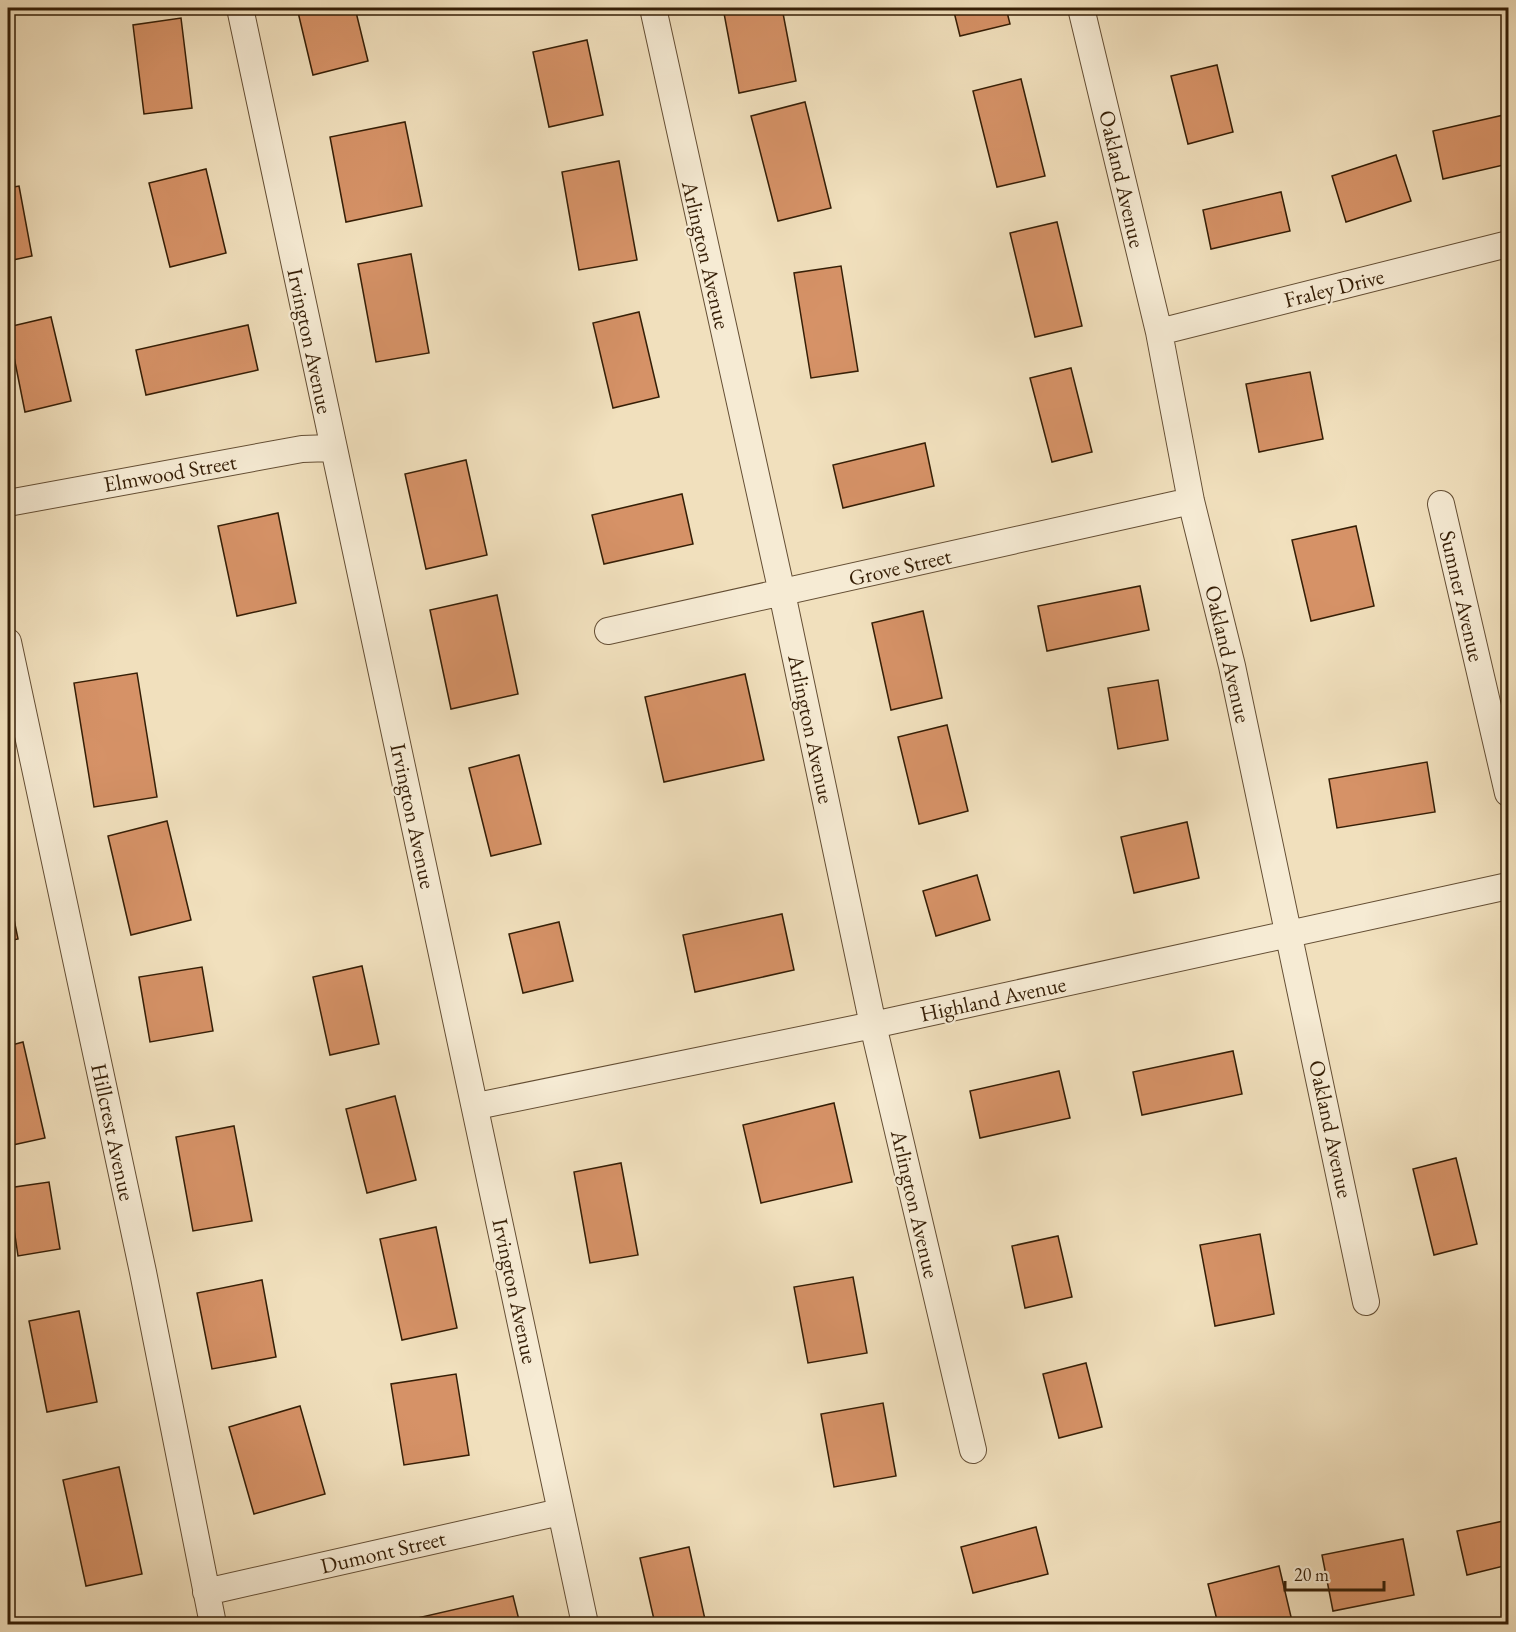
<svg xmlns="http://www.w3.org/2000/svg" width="1516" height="1632" font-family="'EB Garamond',serif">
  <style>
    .building { fill: #d69267; stroke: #351e06; stroke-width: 1.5 }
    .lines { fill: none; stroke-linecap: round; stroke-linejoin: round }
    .street-casing { stroke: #644e34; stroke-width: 28 }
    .street { stroke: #f6ebd4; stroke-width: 26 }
    .labels { text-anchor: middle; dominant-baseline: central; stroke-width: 4.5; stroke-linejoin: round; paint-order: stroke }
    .street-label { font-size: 22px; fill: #351e06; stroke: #f6ebd4 }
  </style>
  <rect width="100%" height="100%" fill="#f1e0bd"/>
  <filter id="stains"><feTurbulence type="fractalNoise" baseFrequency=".00333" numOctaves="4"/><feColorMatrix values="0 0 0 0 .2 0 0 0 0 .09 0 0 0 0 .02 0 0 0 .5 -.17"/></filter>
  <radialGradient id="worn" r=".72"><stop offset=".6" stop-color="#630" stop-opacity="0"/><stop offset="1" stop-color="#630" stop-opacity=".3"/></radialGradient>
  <path class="building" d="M297 8H355L368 61 313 75Z
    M723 8H782L796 81 739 93Z
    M953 8H1006L1010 24 960 36Z
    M181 18 192 108 144 114 133 25Z
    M587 40 603 115 549 127 533 52Z
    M1217 65 1233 132 1188 144 1171 76Z
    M1021 79 1045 176 997 187 973 91Z
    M805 102 831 208 778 221 751 116Z
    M1508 114V164L1443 179 1433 131Z
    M405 122 422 206 346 222 330 137Z
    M1396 155 1411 201 1346 222 1332 176Z
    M619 161 637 260 579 270 562 172Z
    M206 169 226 253 170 267 149 183Z
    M19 186 32 256 8 261V188Z
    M1281 192 1290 231 1211 249 1203 210Z
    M1057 222 1082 326 1035 337 1010 233Z
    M411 254 429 353 376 362 358 264Z
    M841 266 858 371 811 378 794 273Z
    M639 312 659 397 613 408 593 323Z
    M51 317 71 401 25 412 8 327Z
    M248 325 258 370 146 395 136 350Z
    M1071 368 1092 452 1052 462 1030 378Z
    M1310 372 1323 439 1259 452 1246 384Z
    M925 443 934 486 843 508 833 465Z
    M466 460 487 555 426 569 405 474Z
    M682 494 693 544 604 564 592 515Z
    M278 513 296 603 237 616 218 526Z
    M1356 526 1374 606 1311 621 1292 540Z
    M1140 586 1149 630 1047 651 1038 606Z
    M497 595 518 694 451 709 430 610Z
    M923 611 942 698 891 710 872 623Z
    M137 673 157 797 94 807 74 683Z
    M745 674 764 760 664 782 645 697Z
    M1158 680 1168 740 1118 749 1108 688Z
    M947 725 968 811 919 824 898 737Z
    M519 755 541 844 491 856 469 768Z
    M1427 762 1435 812 1337 828 1329 779Z
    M167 821 191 920 131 935 108 836Z
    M1187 822 1199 878 1134 893 1121 837Z
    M977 875 990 920 936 936 923 891Z
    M8 890 18 939 8 941Z
    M782 914 794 970 695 992 683 935Z
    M559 922 573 981 523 993 509 934Z
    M362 966 379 1044 330 1055 313 977Z
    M202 967 213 1031 150 1042 139 977Z
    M23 1042 45 1138 8 1146V1046Z
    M1233 1051 1242 1094 1142 1115 1133 1072Z
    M1059 1071 1070 1118 980 1138 970 1091Z
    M395 1096 416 1180 367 1193 346 1109Z
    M834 1103 852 1182 761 1203 743 1125Z
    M234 1126 252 1221 193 1231 176 1137Z
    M1456 1158 1477 1244 1434 1255 1413 1169Z
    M621 1163 638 1255 590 1263 574 1172Z
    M49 1182 60 1249 18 1256 8 1188Z
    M436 1227 457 1328 402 1340 380 1239Z
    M1260 1234 1274 1314 1215 1326 1200 1245Z
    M1058 1236 1072 1297 1025 1308 1012 1246Z
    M853 1277 867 1353 808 1363 794 1287Z
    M262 1280 276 1357 212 1369 197 1293Z
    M79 1311 97 1402 47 1412 29 1321Z
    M1086 1363 1102 1427 1059 1438 1043 1374Z
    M456 1374 469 1455 404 1465 391 1384Z
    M883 1403 896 1476 834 1487 821 1414Z
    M300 1406 325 1494 254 1514 229 1427Z
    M119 1467 142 1574 86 1586 63 1480Z
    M1508 1520V1565L1467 1575 1457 1531Z
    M1036 1527 1048 1574 973 1593 961 1547Z
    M1403 1539 1414 1595 1333 1611 1322 1555Z
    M689 1547 706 1624H655L640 1558Z
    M1279 1566 1292 1621 1276 1624H1218L1208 1584Z
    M513 1596 520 1624H414L413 1619Z"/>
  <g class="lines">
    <defs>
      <path id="street" d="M240 8 585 1624
        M653 8 782 593 873 1025 973 1450
        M1081 8 1159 332 1191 501 1232 666 1366 1302
        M1159 332 1508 244
        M8 503 302 449 332 448
        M1441 504 1508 793
        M608 631 1191 501
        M8 642 143 1272 213 1624
        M477 1106 873 1025 1508 886
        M206 1592 560 1512"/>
    </defs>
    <use href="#street" class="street-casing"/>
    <use href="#street" class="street"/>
  </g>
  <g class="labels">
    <g class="street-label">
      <text transform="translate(1122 179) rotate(77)">Oakland Avenue</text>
      <text transform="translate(706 255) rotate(77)">Arlington Avenue</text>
      <text transform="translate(1334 288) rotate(-14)">Fraley Drive</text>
      <text transform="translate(310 341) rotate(78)">Irvington Avenue</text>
      <text transform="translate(170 473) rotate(-10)">Elmwood Street</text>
      <text transform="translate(900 567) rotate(-13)">Grove Street</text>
      <text transform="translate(1462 596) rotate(77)">Sumner Avenue</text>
      <text transform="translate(1228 654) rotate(77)">Oakland Avenue</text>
      <text transform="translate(811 729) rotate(78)">Arlington Avenue</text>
      <text transform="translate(413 816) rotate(78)">Irvington Avenue</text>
      <text transform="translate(993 999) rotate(-12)">Highland Avenue</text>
      <text transform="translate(1331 1129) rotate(78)">Oakland Avenue</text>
      <text transform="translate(113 1132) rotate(78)">Hillcrest Avenue</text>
      <text transform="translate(915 1204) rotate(77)">Arlington Avenue</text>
      <text transform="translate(515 1291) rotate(78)">Irvington Avenue</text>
      <text transform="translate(383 1552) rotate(-13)">Dumont Street</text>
    </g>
  </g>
  <rect width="1516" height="1632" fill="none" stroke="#f1e0bd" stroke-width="30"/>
  <rect x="9" y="9" width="1498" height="1614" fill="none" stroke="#351e06" stroke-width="3"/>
  <rect x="15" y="15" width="1486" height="1602" fill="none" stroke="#351e06" stroke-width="1.5"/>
  <path d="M1285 1581v9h99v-9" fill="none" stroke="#351e06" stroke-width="3"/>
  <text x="1294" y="1581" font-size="18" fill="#351e06" stroke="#f6ebd4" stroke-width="4.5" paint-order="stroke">20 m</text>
  <rect width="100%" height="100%" filter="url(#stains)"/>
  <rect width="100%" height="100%" fill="url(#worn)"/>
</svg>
